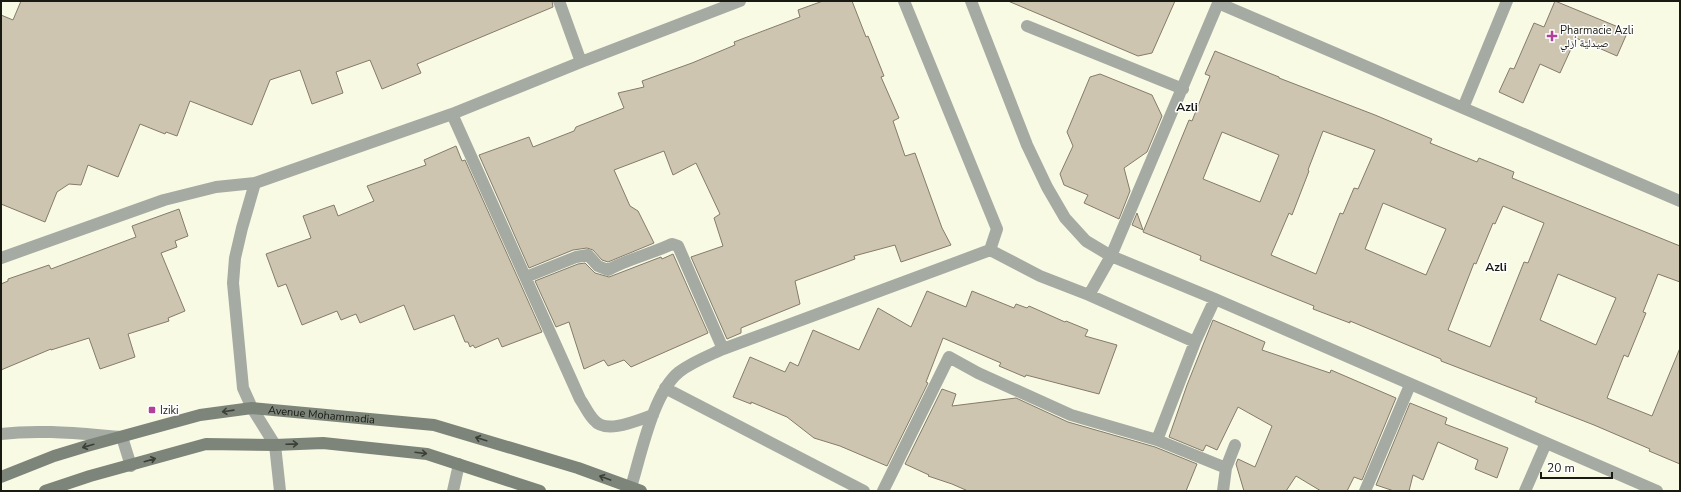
<svg xmlns="http://www.w3.org/2000/svg" width="1681" height="492" font-family="'Nunito Sans','Noto Naskh Arabic',sans-serif">
  <style>
    .building { fill: #cec5b1; stroke: #847b6a; fill-rule: evenodd }
    .lines { fill: none; stroke-linecap: round; stroke-linejoin: round }
    .street { stroke: #a5aba3; stroke-width: 12 }
    .secondary { stroke: #7d857a; stroke-width: 12 }
    .oneway { stroke: #3c3f36 }
    .poi-dot { fill: #b2409a; stroke: #fff; stroke-width: 1.5 }
    .labels { text-anchor: middle; dominant-baseline: central; stroke-width: 3; stroke-linejoin: round; paint-order: stroke }
    .poi-label { font-size: 11px; fill: #191a12; stroke: #fff; text-anchor: start }
    .street-label { font-size: 11px; fill: #191a12; stroke: #fff }
    .neighbourhood-label { font-size: 12px; font-weight: bold; fill: #191a12; stroke: #fff }
  </style>
  <rect width="100%" height="100%" fill="#f8fae4"/>
  <path class="building" d="M21 1H552L553 7 417 64 421 73 382 89 370 60 336 72 343 93 312 104 300 70 270 80 252 125 190 101 177 136 166 132 165 134 140 124 118 177 88 165 81 185 69 184 57 192 45 222 1 204V15L13 20Z
    M823 1H852L866 37 868 36 884 76 881 77 899 118 893 121 905 156 915 153 942 228 951 245 901 262 895 245 854 256 855 259 795 281 800 304 741 328V333L727 339 691 257 723 246 714 218 720 214 696 163 673 175 664 151 614 170 630 206 638 211 654 243 608 262 602 260 593 250 587 248 573 250 529 268 479 155 529 137 533 147 574 131 576 127 624 108 618 93 644 87 642 81 692 63 735 45 734 42 800 17 798 10Z
    M1008 1H1175L1152 53 1138 56Z
    M1555 1 1628 31 1617 56 1576 38 1560 73 1540 64 1523 103 1499 92 1510 68 1514 69 1534 23 1544 27Z
    M1215 51 1279 77V78L1375 115 1432 139 1430 143 1477 162 1479 158 1514 172 1512 178 1680 246V282L1658 274 1643 312 1646 313 1628 357 1624 355 1607 398 1652 416 1680 348V464L1649 451 1650 449 1594 425 1535 402 1537 398 1441 361V359L1350 321V323L1313 309 1314 306 1200 260 1201 256 1143 232 1189 120 1192 121 1210 76 1205 74ZM1323 131 1375 150 1358 189 1354 188 1343 214 1340 213 1316 274 1271 255 1289 213 1292 215 1309 171 1308 170ZM1222 132 1279 155 1260 202 1203 179ZM1383 203 1446 229 1426 275 1365 249ZM1503 206 1544 223 1528 263 1524 262 1490 347 1448 330 1474 263 1476 264 1493 223 1495 224ZM1558 274 1616 298 1596 345 1540 320Z
    M1100 74 1152 95 1162 116 1147 152 1124 168 1130 191 1119 219 1084 203 1088 195 1064 185 1060 174 1073 146 1067 132 1090 77Z
    M456 146 462 161 465 160 542 332 502 347 498 338 475 348 473 345 470 347 468 342H465L454 315 414 330 404 305 360 323 356 314 341 320 337 311 302 325 286 284 278 287 266 254 311 238 303 216 334 205 338 216 374 201 367 186 426 165 424 160Z
    M179 209 188 236 175 241 177 247 161 253 185 311 168 318 169 321 128 334 135 357 100 369 89 338 51 350V349L1 370V284L8 281V279L49 265 51 269 136 237 132 226Z
    M1137 213 1143 230 1132 225Z
    M673 254 708 333 631 367 624 360 608 366 604 360 584 369 569 322 556 327 535 281 578 264 585 263 595 273 609 277 661 257 662 259Z
    M927 291 966 307 972 291 1014 308 1016 304 1027 308 1029 306 1065 322 1066 321 1088 330 1085 336 1117 345 1099 394 1026 375 1025 377 999 366 1001 363 943 338 926 382 928 383 887 466 840 446 814 438 787 417 751 402V404L733 397 750 357 785 372 790 362 798 366 813 330 859 350 878 308 911 327Z
    M1213 320 1265 342 1262 350 1330 373 1331 370 1396 398 1362 480 1354 477 1347 491H1321L1296 476 1286 491H1244L1236 464 1238 459 1255 467 1272 426 1238 407 1217 450 1206 445 1203 451 1169 437 1187 385Z
    M942 389 956 394 952 406 1016 398 1068 422 1155 447 1197 464 1186 491H968L952 484 928 476 929 475 905 464Z
    M1410 403 1447 418 1445 424 1508 448 1497 478 1475 469 1478 460 1438 442 1423 480 1413 475 1409 491H1394L1376 485Z"/>
  <g class="lines">
    <path class="street" d="M559 1 581 62
      M904 1 997 229 990 250 1040 276 1089 295 1195 342
      M971 1 1027 145 1047 187 1065 218 1086 241 1111 256 1215 299 1657 491
      M1218 3 1680 201
      M1027 26 1183 89
      M1463 108 1507 1
      M452 114 580 399C585 406 588 414 594 420 606 435 638 420 653 415
      M255 183 242 228 235 258 233 283 243 388 252 408 275 445 280 491
      M1 258 164 200 216 187 255 183 452 114 581 62 740 1
      M526 277 576 257 588 255 598 266 608 270C628 259 651 254 672 244L678 246 723 349
      M1089 295 1111 256 1219 1
      M665 388 864 491
      M1 434C41 429 82 434 122 437L131 466
      M1157 440 1195 342 1215 299
      M453 491 459 464
      M627 491 631 487C641 455 653 393 679 372 692 362 708 356 723 349L990 250
      M883 491 949 357 978 373 1071 415 1157 440 1226 468
      M1223 491 1226 468 1235 445
      M1365 491 1410 385
      M1525 491 1546 443"/>
    <g class="secondary">
      <path id="s1" d="M1 477 54 456 87 446 200 415 252 408 434 425 578 468 641 491"/>
      <path d="M45 491 90 476 206 444 275 445 323 443 427 454 540 491"/>
    </g>
  </g>
  <defs><path id="oneway-shaft" d="M-6 0H5M1.5-3L5.5 0L1.5 3" fill="none" stroke-width="1.6" stroke-linecap="round" stroke-linejoin="round"/></defs>
  <g class="oneway">
    <use href="#oneway-shaft" transform="translate(228 411) rotate(172)"/>
    <use href="#oneway-shaft" transform="translate(481 439) rotate(-163)"/>
    <use href="#oneway-shaft" transform="translate(292 444) rotate(-2)"/>
    <use href="#oneway-shaft" transform="translate(88 446) rotate(164)"/>
    <use href="#oneway-shaft" transform="translate(421 453) rotate(7)"/>
    <use href="#oneway-shaft" transform="translate(150 460) rotate(-16)"/>
    <use href="#oneway-shaft" transform="translate(605 478) rotate(-160)"/>
  </g>
  <g class="poi-dot">
    <path d="M1550 30h4v4h4v4h-4v4h-4v-4h-4v-4h4z"/>
    <rect x="148" y="406" width="8" height="8" rx="2"/>
  </g>
  <g class="labels">
    <g class="poi-label">
      <text x="1560" y="30">Pharmacie Azli<tspan x="1560" dy="13">صيدلية أزلي</tspan></text>
      <text x="160" y="410">Iziki</text>
    </g>
    <g class="street-label">
      <text stroke="none"><textPath href="#s1" startOffset="331">Avenue Mohammadia</textPath></text>
    </g>
    <g class="neighbourhood-label">
      <text x="1187" y="107">Azli</text>
      <text x="1496" y="267">Azli</text>
    </g>
  </g>
  <rect width="1681" height="492" fill="none" stroke="#191a12" stroke-width="4"/>
  <path d="M1541 472v6h71v-6" fill="none" stroke="#191a12" stroke-width="2"/>
  <text x="1547" y="472" font-size="12" fill="#191a12" stroke="#ffffff" stroke-width="3" paint-order="stroke">20 m</text>
</svg>
